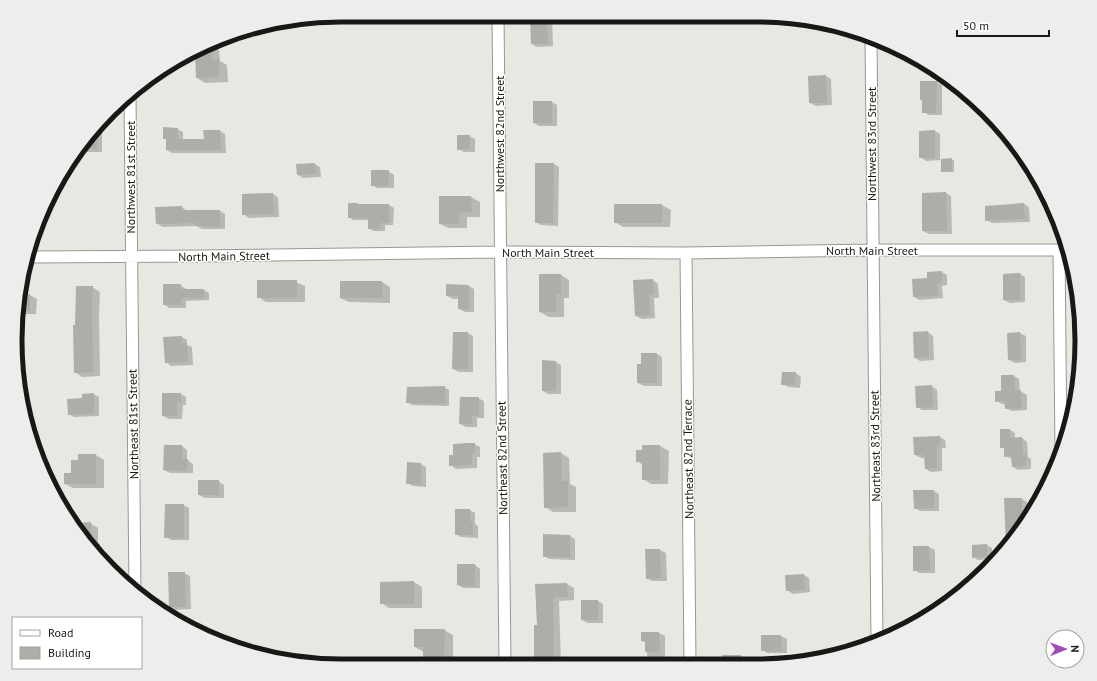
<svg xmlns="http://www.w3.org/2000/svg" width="1097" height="681" font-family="'PT Sans',sans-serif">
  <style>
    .shadow { fill: #0003 }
    .building { fill: #aeaea9 }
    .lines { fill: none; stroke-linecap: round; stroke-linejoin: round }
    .street-casing { stroke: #989893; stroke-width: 13 }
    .street { stroke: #fff; stroke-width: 11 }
    .labels { text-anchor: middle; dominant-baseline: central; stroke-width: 3; stroke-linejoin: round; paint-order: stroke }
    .street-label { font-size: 12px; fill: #181816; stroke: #fffffe }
    .rim { fill: none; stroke: #181816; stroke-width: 5 }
  </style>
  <rect width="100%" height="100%" fill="#e8e8e2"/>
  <path class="shadow" d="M531 16H550L552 18 553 46 537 47 532 44Z
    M211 45 219 50 220 61 227 65 228 82 205 83 197 78 196 52Z
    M826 76 831 79 832 105 816 106 810 103Z
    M936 82 942 85V115H929L923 112Z
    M552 102 557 105V126H539L534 123Z
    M101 125 102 126V152H87L82 149V143Z
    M177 129 183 132V140H205L220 131 225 134 226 153H172L167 150V140L164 138Z
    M935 131 940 134V160L952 159 954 161V172H944L942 171V160L926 161 920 157Z
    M469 136 475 139V152H464L458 149Z
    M315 164 320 167 321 177 303 178 298 175Z
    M554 164 559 167 558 226 541 225 536 222Z
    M388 171 394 175V188H377L372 185Z
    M946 193 951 196 952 234H929L923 231Z
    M273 194 278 197 279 217 249 218 243 214Z
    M440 197H471L480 202V217H467V228H448L440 224Z
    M1024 204 1029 207 1030 222 992 223 986 220Z
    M389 205 394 208 393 225H385V231H373L369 228V220H353L349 217Z
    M615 205H662L671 210 670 227H623L615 222Z
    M182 207 187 211H220L225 214V229H202L196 226 162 227 157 223Z
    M942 272 947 275V285L942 286 943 298 919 300 914 297 928 279Z
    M1020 274 1025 277V302L1010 303 1004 300Z
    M561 275 569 280V298H564V317H549L540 312Z
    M653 280 658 284 659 298H654L655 318 642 319 636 316Z
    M296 282 305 286V302H266L258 297Z
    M382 282 390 287V303L349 302 340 298Z
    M180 285 186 289V290H204L209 293V300L186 301V308H169L164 304Z
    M447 285 469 286 474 289V312H465L459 309V299H453L447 296Z
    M92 287 100 292 99 313 100 376 82 377 75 372 76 326Z
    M21 295H30L37 299 36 314H17Z
    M928 332 933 336 934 360 920 361 915 358Z
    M454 333H468L473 336V372H459L453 369Z
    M1020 333 1026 336V362L1015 363 1009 360V334Z
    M182 337 187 340V345L192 347 193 365 171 366 166 362Z
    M657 354 662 357V386H644L638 383 642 365Z
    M556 362 561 365V394H548L543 391Z
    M796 373 801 377 800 388 788 387 783 384Z
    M1014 376 1019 379 1020 391 1027 395V410L1012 411 1006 408V404H1002L996 401Z
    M932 386 937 390 938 410H922L917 407Z
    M444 387 449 390V406L412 405 407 402Z
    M93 394 99 397V416L74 417 69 414 83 399Z
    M181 394 186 397V405H183L182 419H169L163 416Z
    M478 398 484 401V418H477V427H466L460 424Z
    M1010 430 1015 433V439L1022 438 1027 442 1028 457 1031 459V469L1018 470 1013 467V459L1005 456V449L1001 447Z
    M940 437 945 440 946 448H942V471L931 472 926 469 925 458H921L915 455 914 438Z
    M474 444 480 447V457H477V468L456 469 450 465 454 456Z
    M164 446H182L187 450V460L193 464V473H170L164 470Z
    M643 446H660L669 451 668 484H651L643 479V465L637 461 643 451Z
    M561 453 569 458 570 484 576 487V512H553L545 507Z
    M96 455 104 460V488H73L65 484 79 461Z
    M421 464 426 467V487L413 486 407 483Z
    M218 481 224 485V498H205L199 495Z
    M934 491 939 494V511H920L915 508Z
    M1022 499 1027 502 1028 518 1015 539Z
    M183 505 189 508V540H171L166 537Z
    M470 510 475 513V524L478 526V538L461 537 456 534Z
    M90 523 98 528V543L100 544V554L75 527V524Z
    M544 535 570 536 575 539V560L549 559 544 556Z
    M987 545 992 548V559L978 560 973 557Z
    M914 547H929L935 550V573H919L914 570Z
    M646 550H660L666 553 667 581H652L647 578Z
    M475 565 480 569V588H463L458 585Z
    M184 573 190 576 191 609 176 610 170 607Z
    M804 575 809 578 810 592 793 594 787 590Z
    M414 582 422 587V608H389L381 603Z
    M567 584 574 588V600L559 601 561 664H542L535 661 538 626 536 585Z
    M598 601 603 604V623H588L582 620Z
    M933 606H944L933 612Z
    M913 621H919L913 624Z
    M444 630 453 635V664H424V652L415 647Z
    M642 633H659L665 636V665H648L646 643 642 641Z
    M762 636H781L787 639V653H767L762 650Z
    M723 656H741L746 659V665H723Z"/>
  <path class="building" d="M530 16H547L548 44H531Z
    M211 45 212 60 219 59V77L196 78 195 53Z
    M826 75 827 103H809L808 76Z
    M920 81H937L936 113H922V100H920Z
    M533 101H552V124L533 123Z
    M163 127 178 128 177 139H204L203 130H220L221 150H166V139H163Z
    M97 129V149H79L82 143Z
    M935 130V158H919V131Z
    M457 135H470V149L457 150Z
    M952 158V171L941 172V159Z
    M315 163 316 174 297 175 296 164Z
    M535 163H554L553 223H535Z
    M371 170H389L388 186H371Z
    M946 192 947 231H922V193Z
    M273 193 274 214 242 215V194Z
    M439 196H471L472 212 459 213V224H439Z
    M348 203H358V204H389V223H380V229H368V218H348Z
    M1024 203 1025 219 985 221V206Z
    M614 204H662V223H614Z
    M182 206V210H220V227L196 226V223L156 224 155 207Z
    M942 271V282L937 283 938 296 913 297 912 279 927 278V272Z
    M1020 273V300H1003V274Z
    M539 274H561V294H556V312H539Z
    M653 279 654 295H649L650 315 635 316 633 280Z
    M257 280H297V298H257Z
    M340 281H382V298H340Z
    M163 284H181L180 289H204V298H181V305H163Z
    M446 284 469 285V309H458V296H446Z
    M76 286H93L92 308 93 372 74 373 73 325H75Z
    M21 294H30V311H17Z
    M928 331 929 357 914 358 913 332Z
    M453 332H468V369H452Z
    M1020 332 1021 359 1008 360 1007 333Z
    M182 336V343H187L188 362 165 363 163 337Z
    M641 353H657V383H637V364H641Z
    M542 360 556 361V391H542Z
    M782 372H796L795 385H781Z
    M1001 375H1014L1015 390H1021L1022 408 1005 409 1004 401 995 402V391H1001Z
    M932 385 933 407 916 408 915 386Z
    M445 386V404L406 403 407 387Z
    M94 393V414L68 415 67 399 82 398V394Z
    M162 393H181V402H177V416H162Z
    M460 397H479V416H472V424H459Z
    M1000 429H1010V438L1022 437 1023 455H1026V466L1012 467 1011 456 1004 457V448H1000Z
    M940 436V446H937V468L925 469 924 455H914L913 437Z
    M467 443H475V454H472V465L449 466V455H453V444Z
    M164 445H182V459H188L187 471 163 470Z
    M642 445H660V480H642V462H636V450H642Z
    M561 452 562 481H568V507L544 508 543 453Z
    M78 454H96V484H64V473H71V460H78Z
    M407 462 421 463V484H406Z
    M198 480H219V495H198Z
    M913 490H934V508L914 509Z
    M1004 498H1022V518H1027L1015 539 1006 548Z
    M165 504H184V538H164Z
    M455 509H470V521L473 522V535H455Z
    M91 522V544L72 523Z
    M543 534 570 535V557H543Z
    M987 544V556L972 558V545Z
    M913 546H929L930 570 913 571Z
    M645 549H660L661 578 646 579Z
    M457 564H475V586L457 585Z
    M168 572H185L186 607H169Z
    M804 574 805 590 786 591 785 575Z
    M414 581V604H380V582Z
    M567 583 568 597H553L554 661H534V625H537L535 584Z
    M581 600H598V620H581Z
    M414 629H445L444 664H423V647H414Z
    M641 632H659L660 652H645V641H641Z
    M761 635H781L782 651H761Z
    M722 655H741V665H722Z"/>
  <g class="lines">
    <defs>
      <path id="street" d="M498 16 505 664
        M871 37 877 641
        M130 98 135 591
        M1059 250 1061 452
        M686 253 690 665
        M28 257 202 256 500 252 686 253 872 250H1068"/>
    </defs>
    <use href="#street" class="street-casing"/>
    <use href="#street" class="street"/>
  </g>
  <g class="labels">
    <g class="street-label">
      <text transform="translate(499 134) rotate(-90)">Northwest 82nd Street</text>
      <text transform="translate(871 144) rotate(-90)">Northwest 83rd Street</text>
      <text transform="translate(130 177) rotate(-90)">Northwest 81st Street</text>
      <text x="872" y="250">North Main Street</text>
      <text x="548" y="252">North Main Street</text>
      <text transform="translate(224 256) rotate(-1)">North Main Street</text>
      <text transform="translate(133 424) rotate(-91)">Northeast 81st Street</text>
      <text transform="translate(875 446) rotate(-91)">Northeast 83rd Street</text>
      <text transform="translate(502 458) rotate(-91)">Northeast 82nd Street</text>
      <text transform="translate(688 459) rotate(-91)">Northeast 82nd Terrace</text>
    </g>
  </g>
  <path d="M0 0H1097V681H0ZM340 22H757A318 318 0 0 1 1075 340V341A318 318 0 0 1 757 659H340A318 318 0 0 1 22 341V340A318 318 0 0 1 340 22Z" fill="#ededeb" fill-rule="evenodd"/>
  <path class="rim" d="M340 22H757A318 318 0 0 1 1075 340V341A318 318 0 0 1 757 659H340A318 318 0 0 1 22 341V340A318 318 0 0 1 340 22Z"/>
  <rect x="12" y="617" width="130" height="52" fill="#fffffe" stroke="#a3a3a1"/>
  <rect x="20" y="630" width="20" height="6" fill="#ffffff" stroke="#a3a3a1"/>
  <text x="48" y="637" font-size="12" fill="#181816">Road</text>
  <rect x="20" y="647" width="20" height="12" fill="#aeaea9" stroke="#a3a3a1"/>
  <text x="48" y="657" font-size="12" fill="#181816">Building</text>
  <g transform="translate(1065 649) rotate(89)"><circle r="19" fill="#fffffe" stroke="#a3a3a1"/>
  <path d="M0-3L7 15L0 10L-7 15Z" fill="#a14bb8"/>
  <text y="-6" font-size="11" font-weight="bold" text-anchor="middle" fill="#181816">N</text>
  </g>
  <path d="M957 30v6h92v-6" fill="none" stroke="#181816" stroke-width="2"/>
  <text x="963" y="30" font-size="12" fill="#181816" stroke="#fffffe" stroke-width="3" paint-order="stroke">50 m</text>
</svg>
